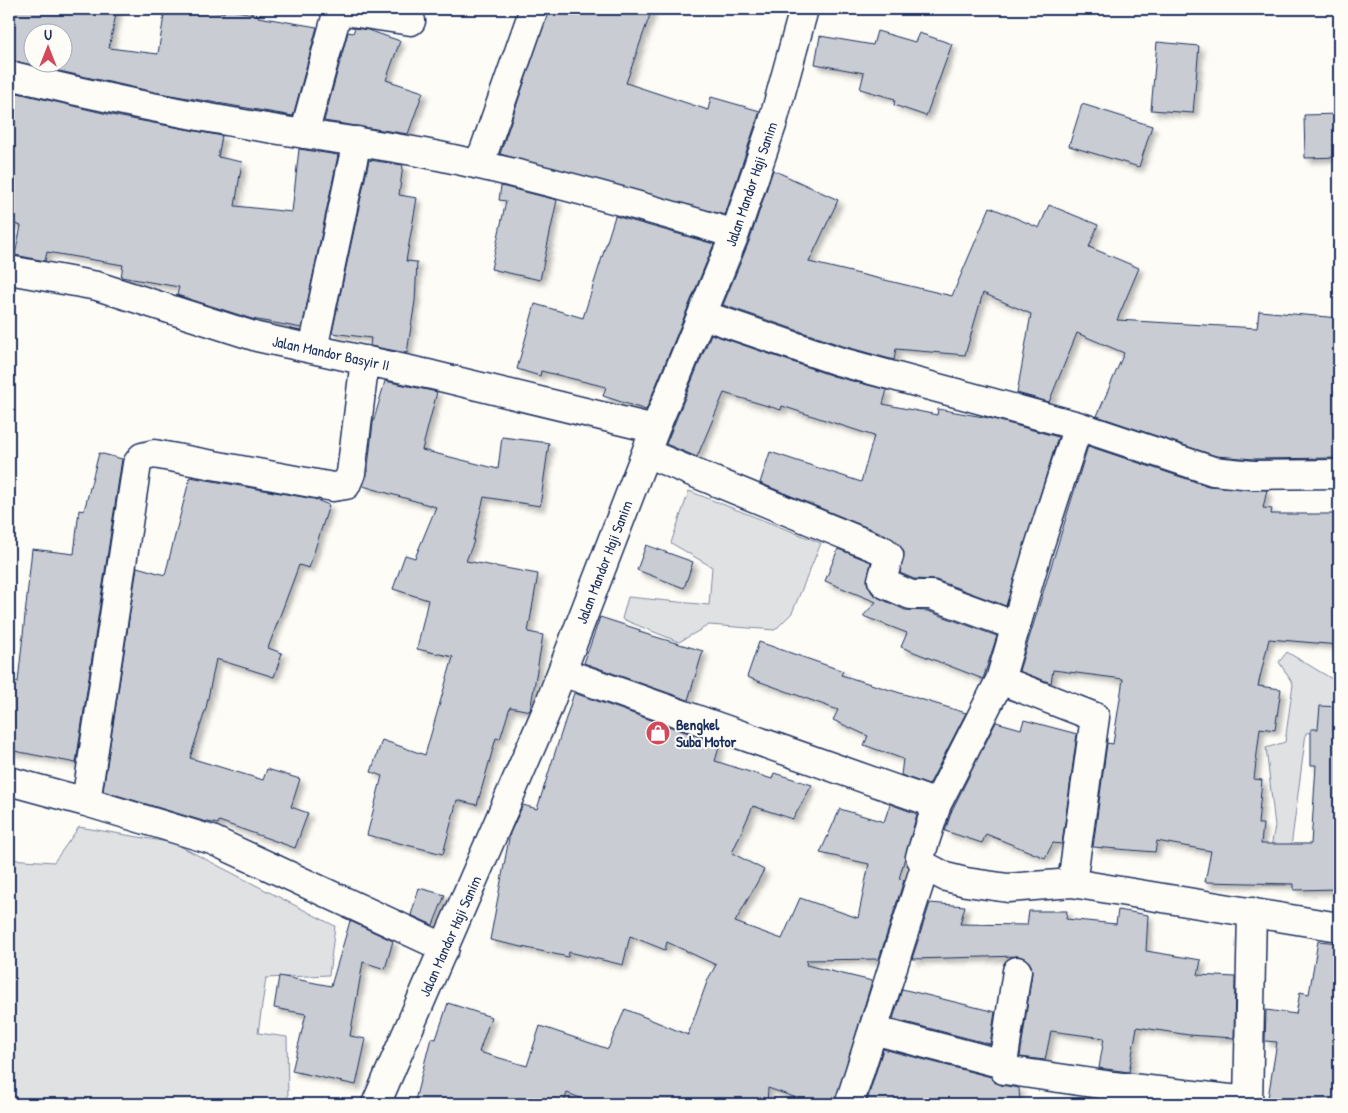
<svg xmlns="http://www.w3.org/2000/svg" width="1348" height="1113" font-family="'Patrick Hand',sans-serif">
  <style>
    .green { fill: #e0e1e3; stroke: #7e88a0 }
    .building { fill: #c9ccd3; stroke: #1b2f5e; fill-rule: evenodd; filter: url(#shadow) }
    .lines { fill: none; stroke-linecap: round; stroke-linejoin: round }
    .street-casing { stroke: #1b2f5e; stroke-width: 31 }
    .street { stroke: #fdfcf7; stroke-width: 28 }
    .labels { text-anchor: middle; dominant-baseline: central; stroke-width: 4; stroke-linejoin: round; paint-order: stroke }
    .street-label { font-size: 15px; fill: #1b2f5e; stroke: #fdfcf7 }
    .poi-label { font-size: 15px; font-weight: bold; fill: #1b2f5e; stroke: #fdfcf7; text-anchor: start }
  </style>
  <defs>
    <filter id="shadow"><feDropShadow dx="4.5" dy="4.5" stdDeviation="2.5" flood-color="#0004"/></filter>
  </defs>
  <rect width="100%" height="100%" fill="#fdfcf7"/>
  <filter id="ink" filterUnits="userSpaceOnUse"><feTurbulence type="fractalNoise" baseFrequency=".02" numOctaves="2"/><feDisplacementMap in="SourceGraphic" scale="10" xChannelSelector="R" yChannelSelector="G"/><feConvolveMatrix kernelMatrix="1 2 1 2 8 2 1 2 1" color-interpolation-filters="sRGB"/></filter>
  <g filter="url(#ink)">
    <path class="green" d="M689 491 821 543 792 613 775 630 709 625 679 642 622 619 628 597 709 605 712 567 671 543Z
      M1287 652 1339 683V730L1306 733 1286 885H1264L1275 826 1266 748 1285 742 1293 684 1279 662Z
      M79 827 174 843 335 926 329 975 266 978 258 1033 287 1037 288 1099 303 1104H9V859L54 862Z"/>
    <path class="building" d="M9 9H117L109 48 158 54 165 9H195L224 13 225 9 259 15 258 17 317 27 293 116 159 93 9 60ZM32 32H62V62H32Z
      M549 9H652L626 83 708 110 711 97 760 111 725 215 500 154Z
      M355 28 368 30 400 41 386 80 423 92 408 134 324 121 348 32 353 33Z
      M877 31 915 42 919 33 952 44 926 116 894 105 895 99 860 89 864 73 815 64 820 36 873 45Z
      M1157 42 1199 46 1193 113 1151 110Z
      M9 91 116 116 222 136 218 157 242 162 235 206 292 212 299 149 338 155 302 328 252 319 177 295 179 287 121 277 123 265 47 252 45 261 15 255 21 226 9 222Z
      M1082 104 1152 126 1139 167 1069 146Z
      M1339 114V157L1305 158 1304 115Z
      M369 160 403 165 399 195 417 198 406 261 417 262 415 301 407 353 370 346 371 338 332 333Z
      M773 170 838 200 809 262 952 296 990 207 1039 228 1049 205 1098 225 1089 247 1139 268 1117 320 1257 328 1259 311 1339 318V458L1254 459 1216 456 1097 416 1124 353 1077 333 1049 402 1017 393 1031 314 983 293 965 355 896 349 894 360 843 346 723 305 750 239Z
      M501 186 557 200 540 280 491 269 506 201 499 200Z
      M615 216 714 244 646 410 603 396 606 387 541 371 540 376 517 369 535 304 583 318Z
      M711 334 833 376 887 390 883 404 937 415 938 409 989 418 1058 437 1006 606 936 580 914 579 900 573 904 552 890 537 760 483 770 452 861 482 874 436 782 406 781 410 724 393 697 457 666 444Z
      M385 381 437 392 422 450 498 469 502 437 549 443 540 506 484 497 473 541H474L466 561 538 574 528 632 543 635 530 711 510 707 500 739 496 738 477 805 457 800 443 854 367 835 382 776 371 772 382 740 425 755 453 657 417 649 428 600 393 589 405 555 415 558 436 507 363 486 367 475 373 423Z
      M1088 446 1208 486 1267 490 1263 508 1272 509 1271 514H1339V645L1269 639 1258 686 1281 689 1275 730 1260 728 1254 779 1262 780 1258 824H1263L1261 844H1311L1316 765H1311V729H1318L1320 706 1339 707V889L1294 890V884L1205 882 1211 851 1157 841 1155 852 1093 847 1107 743 1113 744 1123 679 1053 670 1051 683 1019 671Z
      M99 453 122 459 76 763 9 750V680L18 682 32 549 74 554 79 510 84 511Z
      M190 477 314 499 329 505 309 568 299 565 268 648 282 653 274 677 216 659 206 708 190 758 263 780 267 769 300 779 291 807 308 813 295 848 219 821 218 824 203 821 103 791 137 567 165 575Z
      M646 545 693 562 684 588 637 570Z
      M838 549 871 562 867 583 872 593 879 598 905 610 928 611 997 636 983 679 901 647 907 633 863 616 876 602 825 581Z
      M600 617 640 630 639 632 703 651 688 700 584 663Z
      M759 642 843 671 841 675 966 713 929 785 901 775 903 759 864 745 868 736 833 720 838 710 747 677Z
      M574 693 720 744 715 761 772 779 774 773 812 785 793 819 753 806 732 853 764 870 735 922 782 939 800 898 858 918 869 864 820 853 840 809 884 822 890 804 917 814 899 879 904 880 879 959 807 960 806 965 872 981 835 1104H814L768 1088 767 1104H597L567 1093 563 1104H414L431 1038 436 1039 448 1003 491 1017 479 1052 527 1066 540 1026 608 1049 625 1009 688 1035 708 979 716 965 667 942 665 950 630 936 623 965 569 952 568 957 490 940 510 833 523 805 537 809Z
      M1024 720 1077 734 1062 844 1053 843 1045 858 986 834 982 843 945 831 952 810 996 722 1021 729Z
      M419 888 445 895 433 925 411 915Z
      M930 903 965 906 960 924 1027 925 1029 911H1067L1066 919 1116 924 1118 910 1148 915 1146 951 1201 960 1198 975 1235 977 1234 1038 1189 1035 1137 1027 1129 1072 1099 1068 1104 1038 1051 1031 1045 1060 1020 1057 1032 973 1031 965 1026 959 1019 956 912 959Z
      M350 921 393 941 385 969 363 962 350 1036 366 1039 356 1085 292 1071 306 1014 274 1008 279 976 331 986Z
      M1318 941 1339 943V1104H1267L1277 1042 1265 1041 1266 1010 1296 1014 1300 992 1309 994Z
      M902 989 995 1012 990 1044 893 1019Z
      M883 1049 991 1077 994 1082 1001 1085 1019 1088 1020 1104H866Z
      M1094 1099 1111 1101 1124 1103 1093 1104Z"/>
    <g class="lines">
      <defs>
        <path id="street" d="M338 10 411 21
          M9 75C106 99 206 119 305 134 350 141 395 147 439 156 539 177 638 205 735 234
          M304 134 338 10 334 9
          M476 164 484 151 534 9
          M9 270 97 286 257 337 432 375 655 429
          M703 315 838 361 1078 426 1039 547 1000 680 937 804 920 857 925 866 946 877 966 882 1008 888 1072 883 1339 927
          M313 349 357 141
          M1078 426 1213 471 1253 475 1339 474
          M646 453 884 551 889 556 882 580 885 584 911 595H931L1016 626
          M562 672 937 804
          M1000 680 1095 717 1072 883
          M9 781 86 802 212 840 445 948
          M86 802 137 464 142 457 154 454 333 487 346 485 351 473 365 360
          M873 1030 1003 1064 1017 971
          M1003 1064 1004 1070 1113 1086 1248 1101
          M850 1102 925 866
          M376 1104 547 710 655 429 735 234 772 125 804 9
          M1248 1104 1252 912"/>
      </defs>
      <use href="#street" class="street-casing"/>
      <use href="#street" class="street"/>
    </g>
  </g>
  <defs>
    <symbol id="shop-disc" viewBox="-11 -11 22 22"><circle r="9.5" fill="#d1495b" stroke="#fdfcf7"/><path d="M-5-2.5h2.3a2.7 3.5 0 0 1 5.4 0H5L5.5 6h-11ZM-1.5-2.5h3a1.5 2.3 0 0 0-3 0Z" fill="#fff"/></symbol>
  </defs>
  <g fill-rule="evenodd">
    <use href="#shop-disc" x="644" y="719" width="28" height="28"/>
  </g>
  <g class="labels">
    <g class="street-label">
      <text transform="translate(751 184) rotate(-71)">Jalan Mandor Haji Sanim</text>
      <text transform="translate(331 353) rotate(12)">Jalan Mandor Basyir II</text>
      <text transform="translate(604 562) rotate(-69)">Jalan Mandor Haji Sanim</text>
      <text transform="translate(450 936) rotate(-66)">Jalan Mandor Haji Sanim</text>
    </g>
    <g class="poi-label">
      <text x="676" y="724">Bengkel<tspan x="676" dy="17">Suba Motor</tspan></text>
    </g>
  </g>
  <rect width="1348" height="1113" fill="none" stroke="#fdfcf7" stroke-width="30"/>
  <rect x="15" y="15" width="1318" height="1083" fill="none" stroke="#1b2f5e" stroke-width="2" filter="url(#ink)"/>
  <g transform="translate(48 48)"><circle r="24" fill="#fdfcf7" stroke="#a3aaba"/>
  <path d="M0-4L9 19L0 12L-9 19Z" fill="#d1495b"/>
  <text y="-8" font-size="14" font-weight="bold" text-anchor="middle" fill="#1b2f5e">U</text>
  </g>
</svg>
